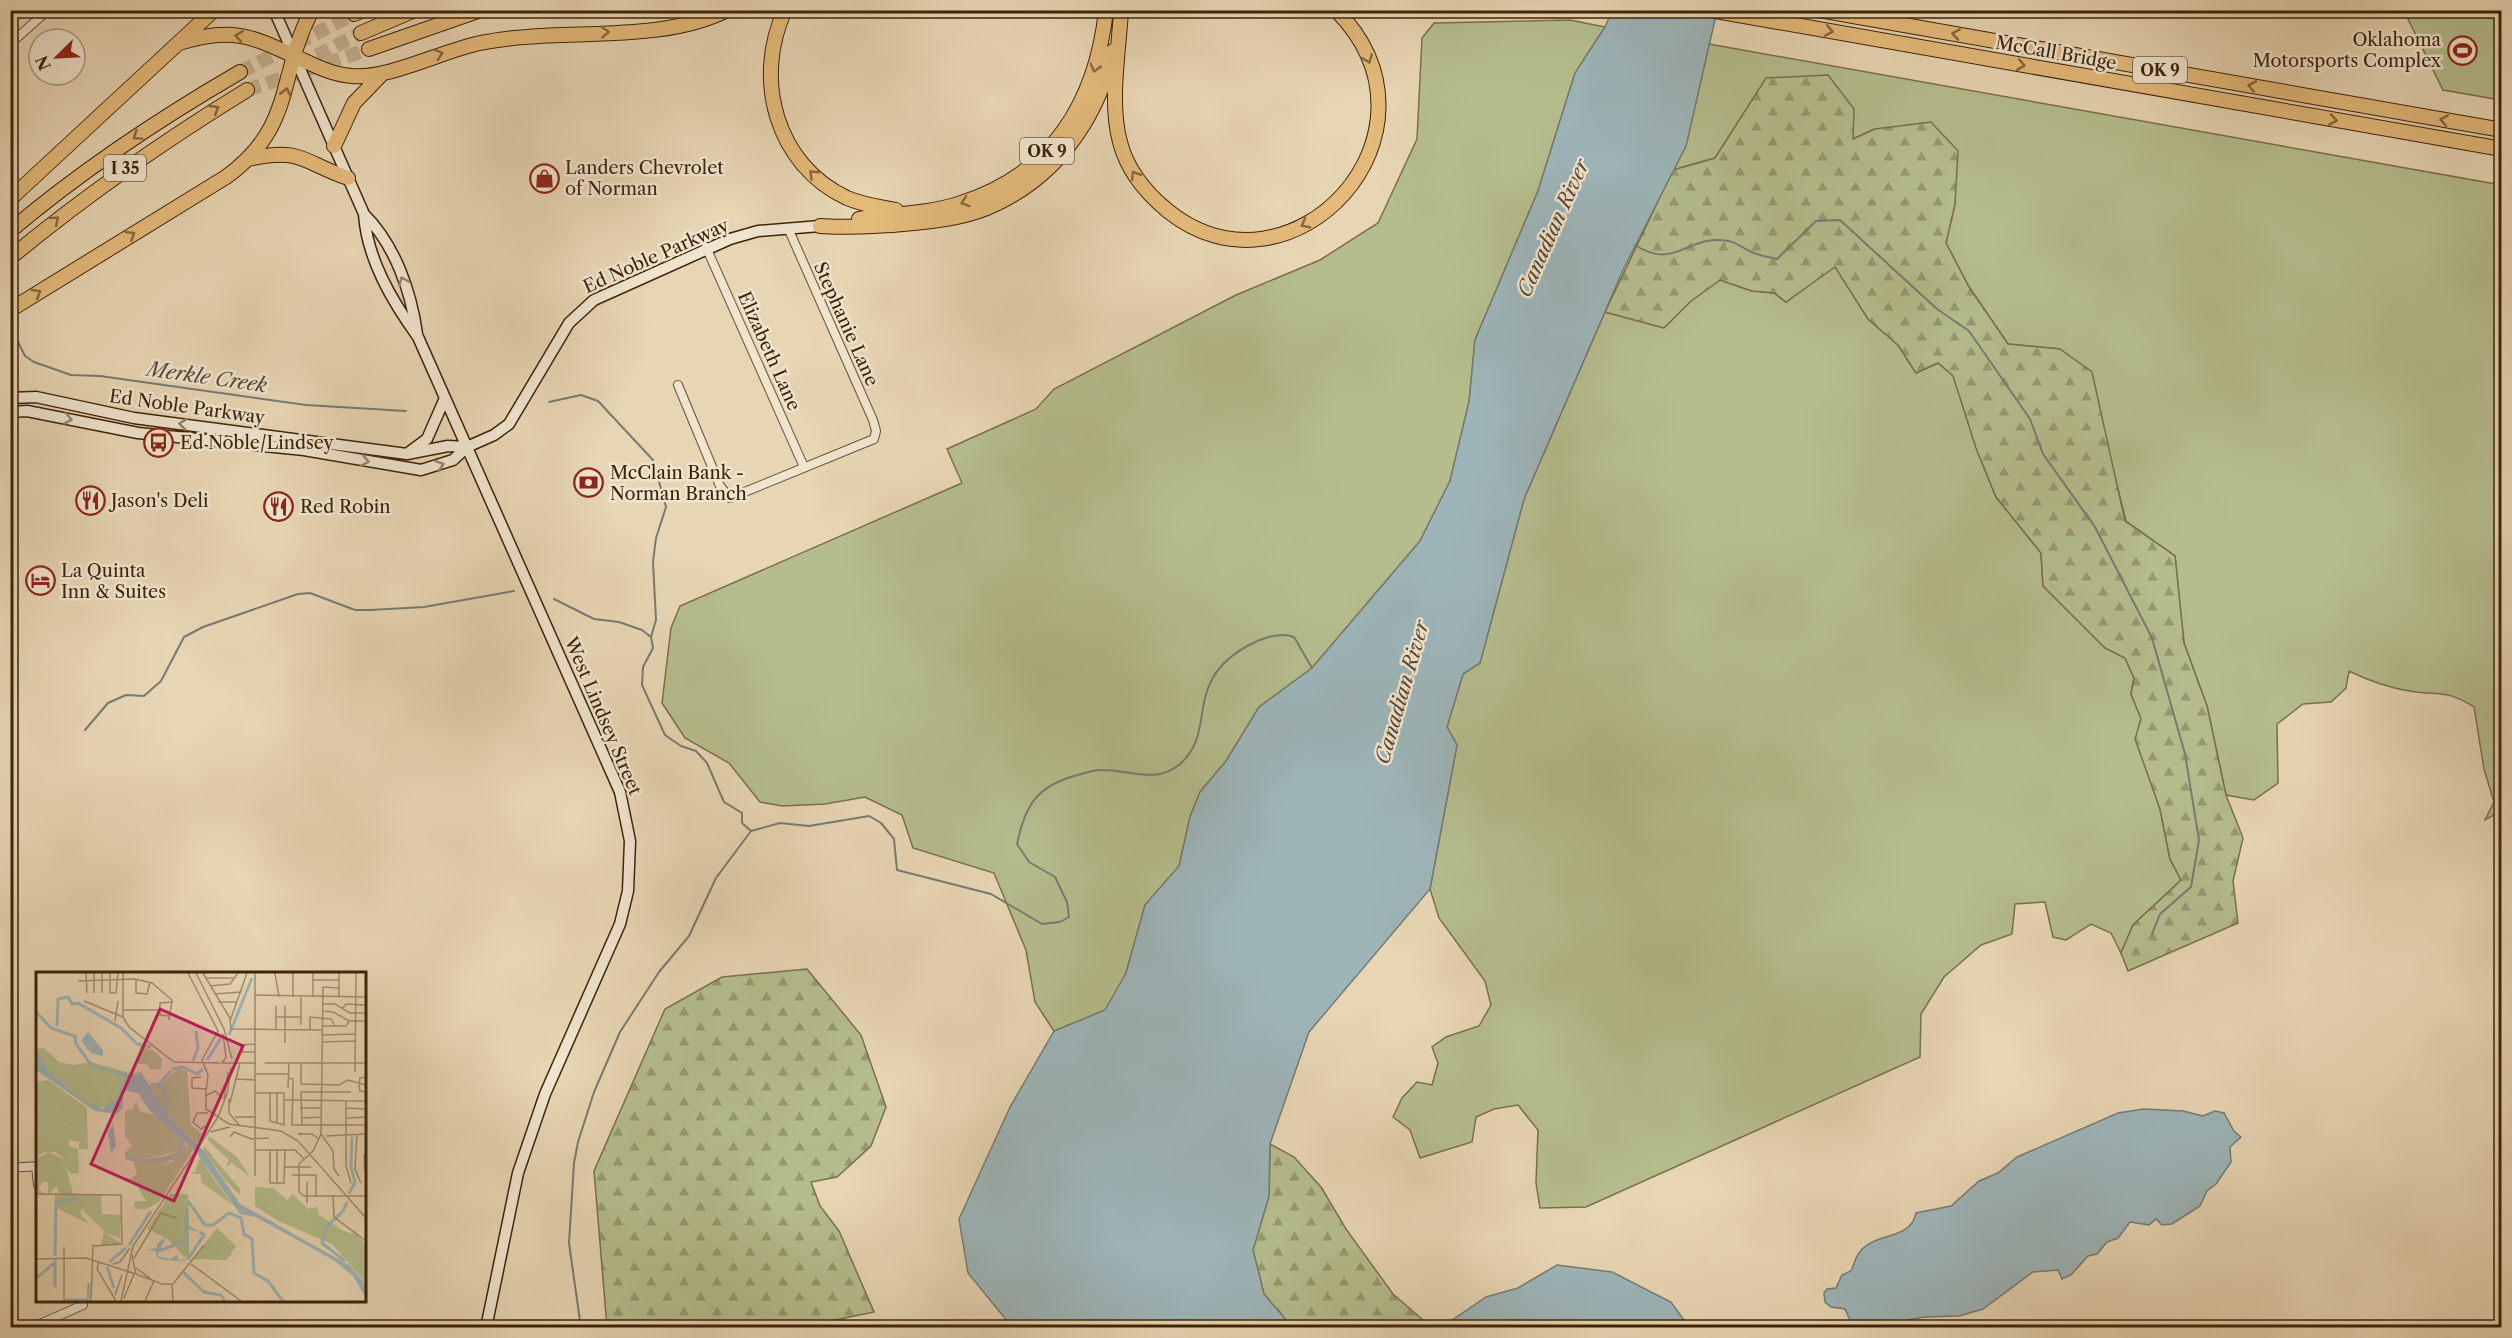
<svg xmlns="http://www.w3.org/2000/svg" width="2512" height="1338" font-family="'Libre Caslon Text',serif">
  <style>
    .green { fill: #b5bd8d; stroke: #7a704b; stroke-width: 1.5 }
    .forest { fill: url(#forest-firs); stroke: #7a704b; stroke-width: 1.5 }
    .water { fill: #9db5b9; stroke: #777b73; stroke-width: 1.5 }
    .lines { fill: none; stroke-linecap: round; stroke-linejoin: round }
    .stream { stroke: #777b73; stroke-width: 2 }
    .highway-tunnel { stroke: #c5b191; stroke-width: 14; stroke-dasharray: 14 7; stroke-linecap: butt }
    .street-casing { stroke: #685034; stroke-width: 10 }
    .secondary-casing { stroke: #3e2309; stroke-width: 13 }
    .highway-casing { stroke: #3e2309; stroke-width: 16 }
    .street { stroke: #efe4ce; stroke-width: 8 }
    .secondary { stroke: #efe4ce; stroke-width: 10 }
    .highway { stroke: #e4ba7a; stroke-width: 14 }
    .oneway { stroke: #89673c }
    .oneway2 { stroke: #96846c }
    .labels { text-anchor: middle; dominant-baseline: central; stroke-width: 5; stroke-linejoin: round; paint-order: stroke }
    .shield { fill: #efe4ce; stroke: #735d44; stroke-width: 1.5 }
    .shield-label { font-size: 16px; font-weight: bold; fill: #3e2309 }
    .poi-label { font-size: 18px; fill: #3e2309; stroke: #efe4ce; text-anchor: start }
    .street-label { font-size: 18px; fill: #3e2309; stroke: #efe4ce }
    .water-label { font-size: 20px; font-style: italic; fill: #564835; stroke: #efe4ce }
    .inset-river { fill: none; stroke: #9db5b9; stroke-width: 3 }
    .inset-road { fill: none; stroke: #a38e6f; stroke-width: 1.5 }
    .view { fill: #c2185b; fill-opacity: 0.15; stroke: #c2185b; stroke-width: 3 }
    .inset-edge { fill: none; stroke: #3e2309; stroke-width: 3 }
  </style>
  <defs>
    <pattern id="forest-firs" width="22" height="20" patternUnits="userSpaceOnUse" patternTransform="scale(1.5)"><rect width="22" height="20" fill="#b5bd8d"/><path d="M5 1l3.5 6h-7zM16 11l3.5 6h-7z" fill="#959971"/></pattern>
  </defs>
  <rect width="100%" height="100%" fill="#e7d5b3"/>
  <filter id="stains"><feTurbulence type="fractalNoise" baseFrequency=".00333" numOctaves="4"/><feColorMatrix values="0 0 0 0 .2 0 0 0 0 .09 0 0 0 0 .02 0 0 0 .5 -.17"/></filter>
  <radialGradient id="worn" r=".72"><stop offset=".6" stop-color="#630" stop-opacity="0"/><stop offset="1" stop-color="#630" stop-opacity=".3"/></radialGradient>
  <path class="green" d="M2404 11H2501V100L2443 90Z
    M1570 20 1605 27 1575 73 1538 191 1475 340 1469 402 1450 481 1420 541 1312 668 1259 707 1226 761 1200 792 1190 817 1179 866 1145 905 1126 973 1106 1010 1054 1031 1035 1002 1026 950 994 873 913 848 902 815 865 797 825 804 782 806 760 802 729 763 685 738 662 703 671 628 680 606 962 483 947 449 1036 409 1054 389 1236 295 1320 260 1378 223 1417 139 1422 38 1434 23Z
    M1709 44 2501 185V811L2485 820 2494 802 2484 769 2474 707C2448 691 2444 695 2416 692 2392 689 2371 682 2349 671L2346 688 2331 702 2303 704 2277 724 2278 783 2254 800 2226 795 2207 706 2184 643 2175 556 2126 521 2113 469 2060 349 2008 344 1969 287 1946 243 1955 204 1875 129 1853 139 1767 78 1715 158 1673 170 1686 146Z
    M1835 266 1868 319 1898 345 1916 373 1938 363 1954 376 1976 448 1996 497 2041 553 2043 586 2105 648 2125 658 2134 678 2131 694 2141 718 2136 739 2160 809 2170 859 2181 880 2133 925 2121 953 2111 933 2091 924 2066 940 2053 937 2045 902 2015 904 2012 934 1981 945 1944 977 1921 1014 1920 1057 1586 1207 1540 1208 1536 1183 1538 1130 1518 1105 1494 1109 1476 1117 1472 1142 1420 1158 1410 1130 1393 1117 1402 1098 1417 1082 1432 1085 1438 1063 1432 1047 1446 1037 1479 1026 1491 1005 1485 981 1439 918 1430 889 1457 745 1447 727 1463 674 1480 663 1524 499 1605 312 1664 328 1691 301 1720 280 1752 291 1774 293 1786 302Z"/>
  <path class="forest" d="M1828 75 1854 109 1853 139 1875 129 1931 122 1958 151 1955 204 1946 243 1969 287 2008 344 2060 349 2092 372 2125 521 2175 556 2184 643 2207 706 2226 795 2243 838 2233 881 2238 923 2128 971 2121 953 2133 925 2181 880 2170 859 2160 809 2135 739 2141 719 2131 694 2134 678 2125 658 2105 648 2043 586 2041 553 1996 497 1976 448 1953 376 1938 363 1916 373 1898 345 1868 319 1835 267 1786 302 1774 293 1752 291 1720 280 1691 301 1664 328 1605 312 1673 170 1715 158 1766 78Z
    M807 969 861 1035 886 1107 871 1146 837 1177 811 1182 820 1206 839 1231 874 1312 801 1327H607L594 1171 665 1009 722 977Z
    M1270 1144 1294 1157 1321 1187 1346 1229 1393 1294 1431 1327H1292L1264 1294 1253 1250 1269 1196Z"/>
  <path class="water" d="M1612 11H1717L1686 146 1623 270 1524 499 1480 663 1463 674 1447 727 1457 745 1430 889 1309 1032 1270 1144 1269 1196 1253 1250 1264 1294 1292 1327H1012L968 1273 959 1219 1010 1107 1054 1031 1105 1010 1126 973 1145 905 1179 866 1190 817 1200 792 1226 761 1259 707 1312 668 1420 541 1450 481 1469 402 1475 340 1538 191 1575 73 1605 27Z
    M2144 1109 2183 1111 2203 1116 2215 1111 2224 1113 2234 1131 2241 1137 2230 1147 2231 1162 2216 1184 2207 1191 2200 1206 2172 1224 2162 1225 2156 1219 2149 1225 2130 1222 2118 1238 2107 1242 2097 1254 2088 1256 2071 1275 2062 1279 2058 1270 2033 1272 1983 1309 1959 1316 1925 1317 1907 1320 1899 1327H1853L1845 1309 1831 1307 1825 1302 1824 1293 1827 1289 1836 1288 1842 1275 1851 1271C1854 1265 1855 1258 1859 1253 1874 1231 1910 1242 1916 1213L1951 1206 1979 1181 1998 1173 2017 1157 2118 1113Z
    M1557 1265 1612 1272 1671 1302 1689 1327H1442L1486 1297 1518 1288Z"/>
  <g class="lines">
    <path class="stream" d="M1635 245C1675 271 1687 234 1728 241 1737 242 1745 250 1754 253 1761 256 1769 257 1777 259L1816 221 1840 220 1937 309 1969 331 2030 419 2043 454 2095 527 2152 638 2185 754 2199 840 2191 887 2160 914 2152 934
      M17 340 25 356 34 362 71 375 100 376 306 405 406 411
      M549 402 581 395 598 401 653 460 666 507 656 538 653 562 656 620 651 637 653 648 643 667 642 685 665 735 681 746 696 751 707 763 724 802 742 813V823L751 831
      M554 599 594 619 619 622 642 630 651 637
      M85 730 108 703 126 695 144 696 161 681 184 637 203 627 298 594 310 593 355 610H370L424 607 514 591
      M751 831 780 823 809 826 869 816 881 823 894 839 897 870 991 894 1042 924 1060 922 1069 917 1067 902 1055 877 1029 862 1017 844C1025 806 1036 787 1074 776 1082 774 1092 770 1101 770 1128 769 1156 785 1180 764 1219 730 1180 681 1251 644 1265 637 1280 632 1294 637L1312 668
      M581 1328 569 1243 574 1163 578 1142 594 1092 620 1032 659 972 689 936 716 878 751 831"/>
    <path class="highway-tunnel" d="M298 65 361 33
      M240 72 354 14
      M247 90 369 49"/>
    <defs>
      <path id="street" d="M10 44 48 10
        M706 247 804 467
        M678 385 720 486 730 498 874 439 876 431 873 420 788 228
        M36 1166 38 1185
        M10 1168 38 1166
        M31 1328 83 1305 80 1300"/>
      <path id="secondary" d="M274 10 364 214C367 259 392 301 418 337L620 792 630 841 628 891 620 924 545 1094 518 1173 486 1328
        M364 214C395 245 411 291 417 334
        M10 398 36 397 134 418 407 454 448 446 467 447
        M10 412 27 411 138 433 304 450 421 470 453 460 467 447 494 435 509 424 569 323 594 300 730 239 758 231 820 226
        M408 453 427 439 445 398"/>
      <path id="highway" d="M785 10C753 79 776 165 847 198 863 205 880 207 896 210
        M1121 10C1119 52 1109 101 1120 142 1127 170 1146 193 1168 211 1291 310 1458 133 1336 10
        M1710 10 2502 149
        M1819 10 2502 130
        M354 14 363 10
        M361 33 415 10
        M179 43C235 25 255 38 305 61 320 68 335 75 352 76 389 79 442 51 480 43 557 27 658 45 727 10
        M369 49 481 10
        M334 146 354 103 382 74
        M248 159C302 147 302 162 348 178
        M10 199 214 10
        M859 219C891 214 927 214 958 204 1051 176 1096 103 1106 10
        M820 226C845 228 868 226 893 225 924 222 957 220 987 208 1054 180 1097 121 1113 51
        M10 231C82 170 159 119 240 72
        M10 258C86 195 164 141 247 90
        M10 310 226 177C296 126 277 76 312 10"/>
    </defs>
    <use href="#street" class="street-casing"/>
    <use href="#secondary" class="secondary-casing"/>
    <use href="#highway" class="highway-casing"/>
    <use href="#street" class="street"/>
    <use href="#secondary" class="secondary"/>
    <use href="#highway" class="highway"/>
  </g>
  <defs><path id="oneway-chevron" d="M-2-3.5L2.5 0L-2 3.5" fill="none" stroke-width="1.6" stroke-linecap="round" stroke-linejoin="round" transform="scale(1.5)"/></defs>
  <g class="oneway">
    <use href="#oneway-chevron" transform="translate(1829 31) rotate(10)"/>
    <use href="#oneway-chevron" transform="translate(605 32) rotate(-3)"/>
    <use href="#oneway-chevron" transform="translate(1956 34) rotate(-170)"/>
    <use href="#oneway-chevron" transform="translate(239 36) rotate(-172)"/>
    <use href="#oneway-chevron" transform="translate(439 54) rotate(-18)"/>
    <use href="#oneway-chevron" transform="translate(1368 59) rotate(69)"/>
    <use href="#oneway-chevron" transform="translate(2021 65) rotate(10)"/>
    <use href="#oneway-chevron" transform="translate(1095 68) rotate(106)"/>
    <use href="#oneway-chevron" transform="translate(2252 86) rotate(-170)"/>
    <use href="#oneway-chevron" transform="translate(286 92) rotate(-77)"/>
    <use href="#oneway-chevron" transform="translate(215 109) rotate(-31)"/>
    <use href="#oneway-chevron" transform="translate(2333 120) rotate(10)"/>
    <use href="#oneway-chevron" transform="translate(2444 120) rotate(-170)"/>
    <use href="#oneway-chevron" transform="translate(137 136) rotate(146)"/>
    <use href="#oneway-chevron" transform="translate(813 174) rotate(-137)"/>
    <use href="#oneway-chevron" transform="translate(1135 175) rotate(-122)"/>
    <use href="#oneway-chevron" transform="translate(965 202) rotate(162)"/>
    <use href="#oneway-chevron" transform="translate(55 220) rotate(-40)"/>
    <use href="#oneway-chevron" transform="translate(1305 224) rotate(152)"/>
    <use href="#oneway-chevron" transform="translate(131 235) rotate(-32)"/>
    <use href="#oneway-chevron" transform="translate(37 293) rotate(-31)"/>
  </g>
  <g class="oneway2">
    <use href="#oneway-chevron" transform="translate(403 281) rotate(-113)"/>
    <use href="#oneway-chevron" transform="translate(68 419) rotate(11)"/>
    <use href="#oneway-chevron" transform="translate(183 424) rotate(-173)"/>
    <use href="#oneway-chevron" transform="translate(365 461) rotate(11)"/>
    <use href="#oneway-chevron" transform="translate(440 465) rotate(-19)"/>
  </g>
  <defs>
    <symbol id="stadium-ring" viewBox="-11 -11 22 22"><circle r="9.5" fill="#efe4ce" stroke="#8f2418" stroke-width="1.5"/><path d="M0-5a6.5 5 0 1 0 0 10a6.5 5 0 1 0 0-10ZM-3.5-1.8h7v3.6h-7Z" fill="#8f2418"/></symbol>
    <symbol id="shop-ring" viewBox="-11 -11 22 22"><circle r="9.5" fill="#efe4ce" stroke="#8f2418" stroke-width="1.5"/><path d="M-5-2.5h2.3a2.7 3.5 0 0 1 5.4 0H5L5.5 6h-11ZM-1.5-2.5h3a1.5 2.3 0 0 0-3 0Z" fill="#8f2418"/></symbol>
    <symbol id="bus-ring" viewBox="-11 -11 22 22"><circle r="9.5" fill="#efe4ce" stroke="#8f2418" stroke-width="1.5"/><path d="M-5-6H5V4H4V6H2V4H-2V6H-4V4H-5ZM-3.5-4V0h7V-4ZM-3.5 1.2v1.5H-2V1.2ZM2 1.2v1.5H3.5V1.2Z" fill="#8f2418"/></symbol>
    <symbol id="bank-ring" viewBox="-11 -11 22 22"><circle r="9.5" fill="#efe4ce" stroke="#8f2418" stroke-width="1.5"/><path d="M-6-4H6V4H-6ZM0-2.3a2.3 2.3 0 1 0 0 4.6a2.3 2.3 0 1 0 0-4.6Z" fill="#8f2418"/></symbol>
    <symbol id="restaurant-ring" viewBox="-11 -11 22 22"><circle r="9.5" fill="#efe4ce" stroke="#8f2418" stroke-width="1.5"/><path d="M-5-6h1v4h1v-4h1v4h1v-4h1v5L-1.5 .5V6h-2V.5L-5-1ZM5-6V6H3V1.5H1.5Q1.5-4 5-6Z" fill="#8f2418"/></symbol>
    <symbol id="hotel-ring" viewBox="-11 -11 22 22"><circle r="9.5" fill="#efe4ce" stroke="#8f2418" stroke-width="1.5"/><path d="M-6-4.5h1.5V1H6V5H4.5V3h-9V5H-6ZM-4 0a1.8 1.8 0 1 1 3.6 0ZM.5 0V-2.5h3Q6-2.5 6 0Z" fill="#8f2418"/></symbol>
  </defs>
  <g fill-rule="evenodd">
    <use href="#stadium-ring" x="2446" y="34" width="33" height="33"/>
    <use href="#shop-ring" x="528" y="162" width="33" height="33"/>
    <use href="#bus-ring" x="142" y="426" width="33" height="33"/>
    <use href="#bank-ring" x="572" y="466" width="33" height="33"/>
    <use href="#restaurant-ring" x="74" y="484" width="33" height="33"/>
    <use href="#restaurant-ring" x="262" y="490" width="33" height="33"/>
    <use href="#hotel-ring" x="24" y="564" width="33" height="33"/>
  </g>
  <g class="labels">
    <g class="shield">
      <rect x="2133" y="57" width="54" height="26" rx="4.5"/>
      <rect x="1020" y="138" width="54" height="26" rx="4.5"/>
      <rect x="104" y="155" width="42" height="26" rx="4.5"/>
    </g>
    <g class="shield-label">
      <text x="2160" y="70">OK 9</text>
      <text x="1047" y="151">OK 9</text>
      <text x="125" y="168">I 35</text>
    </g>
    <g class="poi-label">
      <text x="2441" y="40" text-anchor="end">Oklahoma<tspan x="2441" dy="21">Motorsports Complex</tspan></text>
      <text x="565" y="168">Landers Chevrolet<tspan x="565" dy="21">of Norman</tspan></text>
      <text x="180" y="443">Ed Noble/Lindsey</text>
      <text x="610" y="473">McClain Bank -<tspan x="610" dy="21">Norman Branch</tspan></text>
      <text x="111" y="501">Jason's Deli</text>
      <text x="300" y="507">Red Robin</text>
      <text x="61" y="571">La Quinta<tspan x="61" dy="21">Inn &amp; Suites</tspan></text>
    </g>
    <g class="street-label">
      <text transform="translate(2056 53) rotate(10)">McCall Bridge</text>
      <text transform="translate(656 256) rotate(-24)">Ed Noble Parkway</text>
      <text transform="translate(846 324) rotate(66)">Stephanie Lane</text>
      <text transform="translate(769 351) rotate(66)">Elizabeth Lane</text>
      <text transform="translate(187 407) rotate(8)">Ed Noble Parkway</text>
      <text transform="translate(603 716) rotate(67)">West Lindsey Street</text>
    </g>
    <g class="water-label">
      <text transform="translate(1553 228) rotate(-66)">Canadian River</text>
      <text transform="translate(207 377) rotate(8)">Merkle Creek</text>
      <text transform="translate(1402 692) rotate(-74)">Canadian River</text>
    </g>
  </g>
  <g transform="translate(36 972)">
    <rect width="330" height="330" fill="#e7d5b3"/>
    <path d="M8 76 23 90 38 93 55 90 94 101 81 126 73 134 63 136 43 125 12 98 0 77ZM143 96 151 99 155 153 166 162 161 172 135 147 114 115V111H126ZM12 108 51 136V146L46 148 14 139 33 154V174L42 177 43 201 35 202 30 195 37 222H23L21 214 12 222V210H7L3 216 8 222H0V187L13 180 29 188 20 180H8L0 185V110ZM100 129 104 139 122 144 144 165 140 180 108 187 93 185 90 179 96 174 89 164V139L97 137ZM151 173 157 178 123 230 110 237H99L98 230 110 229 101 214 88 209V205L95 207 101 201 97 190 127 193 148 185ZM219 215 237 216 251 228 257 222 272 237 281 235 283 243 306 258 316 262 318 258 330 274V311L296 272 242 249 219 234ZM134 222H152L153 284 148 285 132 267 111 257ZM19 223H65L66 242 85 243 84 266 68 260 85 272 65 273 68 259 45 236V241L41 238 53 252 19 235ZM181 256 200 274 191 288 157 287Z" fill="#b5bd8d"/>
    <path d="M104 74 118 79 126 87 125 97 114 98 111 92H102ZM21 137 46 148 51 146 52 177H43V170L33 168V154L13 138ZM173 164 201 185 214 205 196 191 190 195 193 188 172 168ZM144 165 154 181 146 190 135 188 127 193H113L89 187V179L93 185 107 187 130 184 140 180ZM168 174 204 217V223L188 207 168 179Z" fill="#b5bd8d"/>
    <path d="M164 185 177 206 197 233 165 210V202H154L159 200Z" fill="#b5bd8d"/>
    <path d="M52 60 67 78V84L55 81 45 69ZM0 77 12 98 43 125 67 137 81 125 89 104 105 100 135 147 168 179 204 232 313 293 329 311 330 326 317 304 299 289 220 245 204 242 161 181 113 138 102 121 88 118 86 136 81 142 59 139 0 98ZM77 151 80 174 75 181 72 161ZM152 229 153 254 165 261 152 257 153 269 151 288 141 289 124 287 120 284V279L110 278 121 276V272L130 265 121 284 134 287 143 282 141 288 151 287 148 249Z" fill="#9db5b9"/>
    <path class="inset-river" d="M0 40 15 56 39 64 40 72 56 94 91 103M21 54 22 27 32 25 36 32 42 31 85 56 101 72 115 75M193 63 216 6M171 88 185 66M157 89 162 76 160 59M136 97 147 95 161 102 167 97M129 138 133 134 127 125 129 116 121 114 135 99M90 181 95 187 109 189 132 187 143 182 147 168M313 222 319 210 315 195 316 165M152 229 169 253H177L193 241 205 246 208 262 216 267 218 301 232 309 247 329M93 273 115 239M123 279 152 268M19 284 20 230 40 227M152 287 168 263 164 260M309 289 286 271 290 255 307 239 311 230M73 290 90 276M71 295 78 316M147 300 168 320 185 323 189 329M1 306 18 291M19 315V288M29 328H52L53 311"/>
    <path class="inset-road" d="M50 1 51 21M58 1V21M66 1V21M74 1V21H80L82 1M87 1V45L93 55 138 90 184 91M152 1 182 59 166 88 172 103 170 119M160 1 188 57 196 87M167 1 195 48M211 1 194 49 195 57 286 58M239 1 243 25M277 1V25M303 1V25M170 6H198M100 7V21L111 22 114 10M277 8H303M42 9 99 7 116 11 136 28 133 48M174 14 194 12 202 1M303 16 287 15 285 162 277 179 263 192V220L268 224H330M178 22 206 20M218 23 330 25M257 25V1M48 29 87 45M182 30H201M286 32H299L314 41H330M306 37 310 32 330 33M87 38H124M286 39 297 40 313 49H330M134 44 124 43V31L137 30M240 45H265M79 49 82 29M265 53V25M286 54H310L313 49M240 58V34M274 58V45L295 47 299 54M286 63 320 62M286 70 319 69M249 71V34M219 80H207L204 73 219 72M185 91H220M186 91 190 85 187 62M229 91H330M265 92V112L303 113 312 108 330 113M319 100 320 1M220 102H253M165 105 156 106V116L171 117M330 105 324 106 323 114 324 119 330 120M252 106 257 107 256 153H330M200 107 219 108M252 116 253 91M170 119V137L193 152 245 159 262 169 330 246M219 121H248V153L234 149V121M169 124 179 119 187 126M193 127V141L204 154M188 128 192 100M249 128 330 129M310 128V194L315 211M194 131 204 91M264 136H286M310 136 330 137M172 141H161L157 150 165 157 174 152M199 145H219M266 146 286 145M311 146 330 145M241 151V120M266 153 265 120H315M219 158V1M174 160 194 155M265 161 262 162H276L283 167M285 162 297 179 298 197 303 204M321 162 319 197 325 211M290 164 330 162M194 165 198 160 215 167 233 166M219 178H259L268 187M234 178V211H248L249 178M328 182 329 200M248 195H275M256 203H280V224M219 204V158M241 210V178M0 222 85 223 86 272 57 274M297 224 298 245 330 269M271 231V210M96 283 100 302M98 286 125 241 140 246M0 287 50 286 100 302M63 289 61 297 80 329M77 292 84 290 94 276M155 292 205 329M100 296 115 307M100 302 126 312H136L137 329M137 312 168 273M79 323 86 303M88 326 98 302M28 329V275M55 329 57 273M85 329 97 274 182 145 191 122 195 96M109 329 118 309"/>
    <path class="view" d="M124 37 207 74 138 229 55 192Z"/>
    <rect width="330" height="330" class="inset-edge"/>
  </g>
  <rect width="2512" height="1338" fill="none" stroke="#e7d5b3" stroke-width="36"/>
  <rect x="12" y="12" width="2488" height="1314" fill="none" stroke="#3e2309" stroke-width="3"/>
  <rect x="18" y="18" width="2476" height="1302" fill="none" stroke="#3e2309" stroke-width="1.5"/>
  <g transform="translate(57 57) rotate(246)"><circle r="28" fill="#efe4ce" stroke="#a8977f" stroke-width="1.5"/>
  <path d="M0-4.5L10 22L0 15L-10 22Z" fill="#8f2418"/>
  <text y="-9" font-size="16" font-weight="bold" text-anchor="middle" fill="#3e2309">N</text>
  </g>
  <rect width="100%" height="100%" filter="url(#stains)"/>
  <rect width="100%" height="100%" fill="url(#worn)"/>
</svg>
